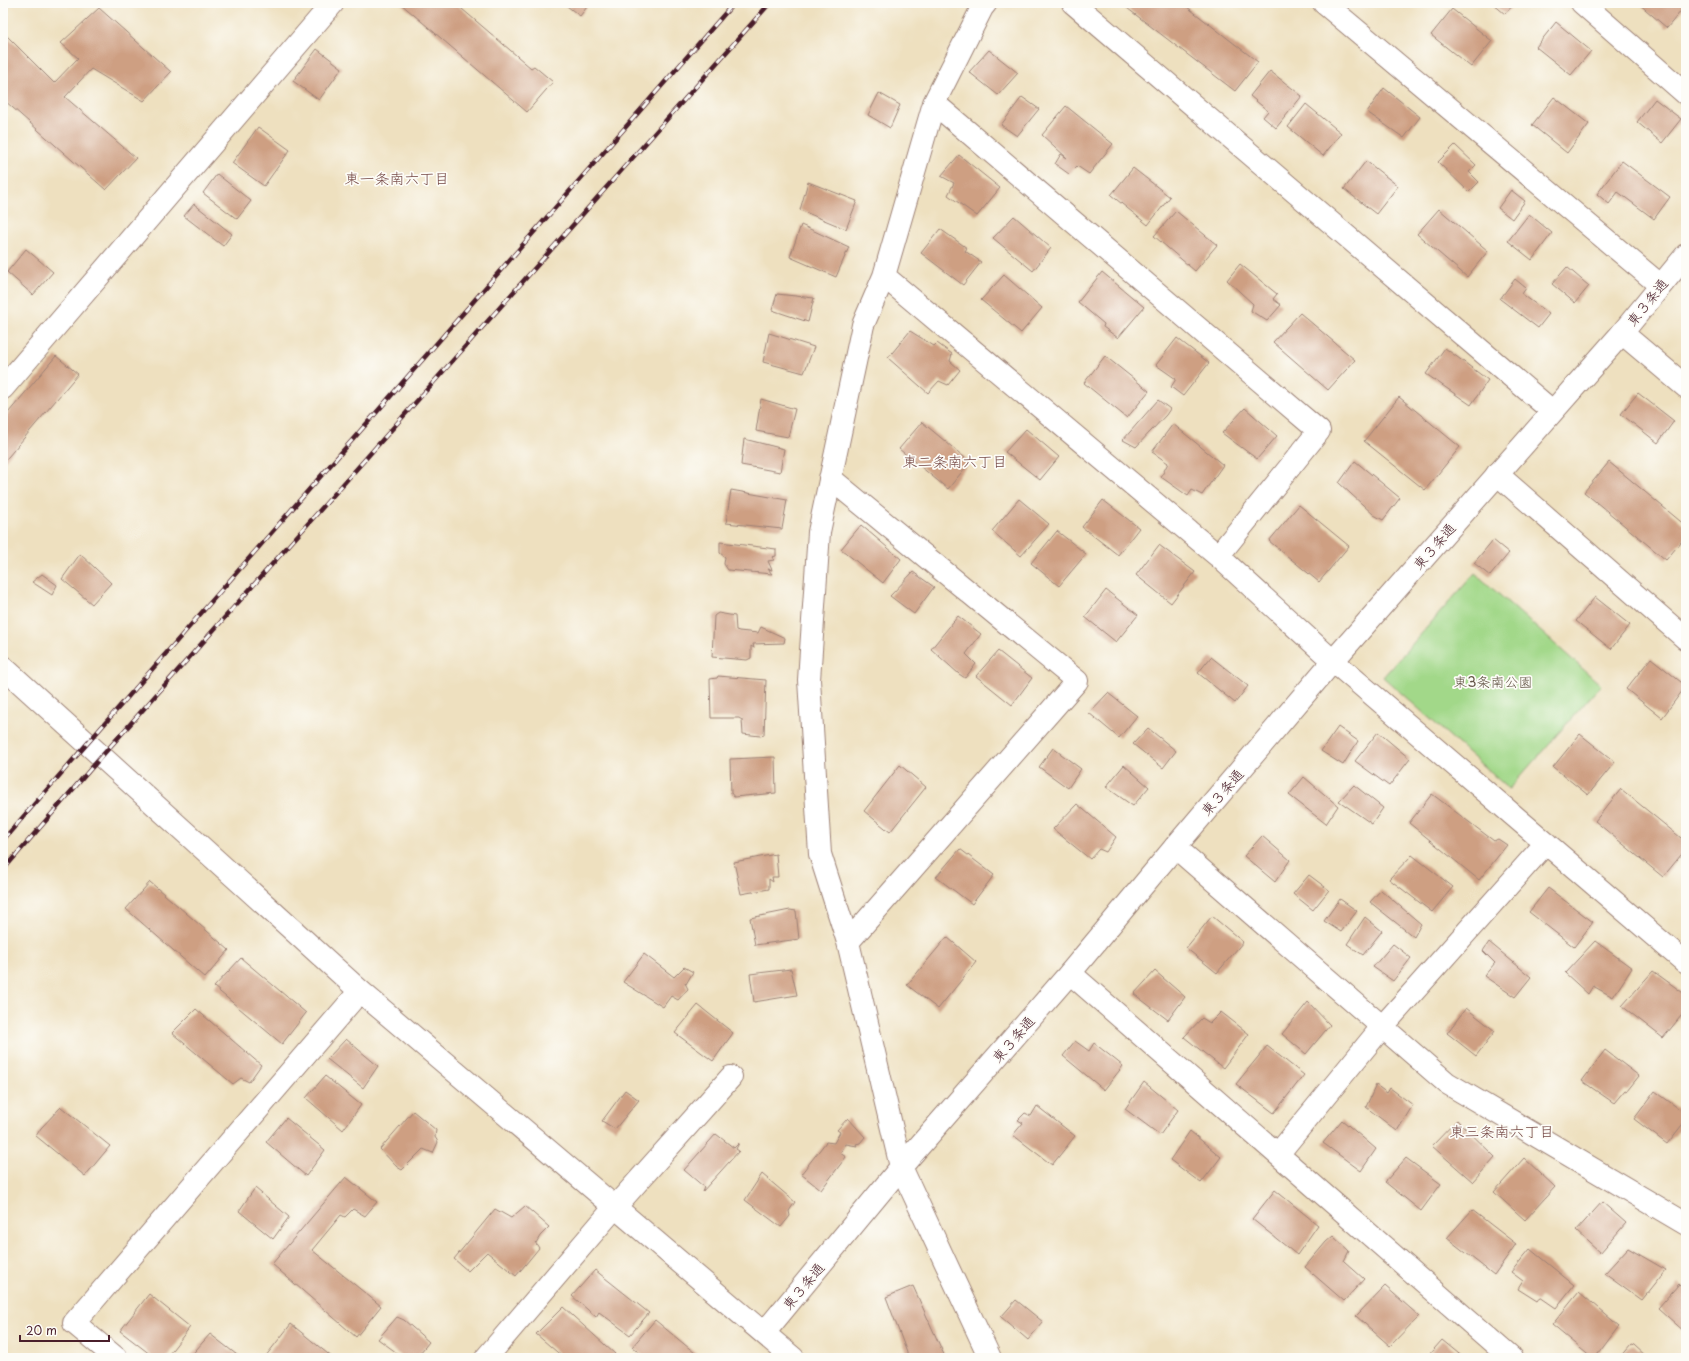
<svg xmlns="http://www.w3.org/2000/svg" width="1689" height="1361" font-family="'Playpen Sans','Klee One',sans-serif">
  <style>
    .green { fill: #a2d889; stroke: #767c5a }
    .building { fill: #ce9f82 }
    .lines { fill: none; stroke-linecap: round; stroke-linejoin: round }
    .street-casing { stroke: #9c8075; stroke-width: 24 }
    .secondary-casing { stroke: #9c8075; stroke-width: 24 }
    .street { stroke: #fff; stroke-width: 22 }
    .secondary { stroke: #fff; stroke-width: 22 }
    .rail-casing { stroke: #4a1f2b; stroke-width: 4.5 }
    .rail { stroke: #fdfcf7; stroke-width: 3; stroke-dasharray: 9; stroke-linecap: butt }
    .labels { text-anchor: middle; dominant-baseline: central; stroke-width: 3.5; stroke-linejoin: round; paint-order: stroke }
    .street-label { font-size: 14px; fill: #4a1f2b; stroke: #fdfcf7 }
    .park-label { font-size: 14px; fill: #645647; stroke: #fdfcf7 }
    .neighbourhood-label { font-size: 15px; fill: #784c49; stroke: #fdfcf7 }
  </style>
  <rect width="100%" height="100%" fill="#fdfcf7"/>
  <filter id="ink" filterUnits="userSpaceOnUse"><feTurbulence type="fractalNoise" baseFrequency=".025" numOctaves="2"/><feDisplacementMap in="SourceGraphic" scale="8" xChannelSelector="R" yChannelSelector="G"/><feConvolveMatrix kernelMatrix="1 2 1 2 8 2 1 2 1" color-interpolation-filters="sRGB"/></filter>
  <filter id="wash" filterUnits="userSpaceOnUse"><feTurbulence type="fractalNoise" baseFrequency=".012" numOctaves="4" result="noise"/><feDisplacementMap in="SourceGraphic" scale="16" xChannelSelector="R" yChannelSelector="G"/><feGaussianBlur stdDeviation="0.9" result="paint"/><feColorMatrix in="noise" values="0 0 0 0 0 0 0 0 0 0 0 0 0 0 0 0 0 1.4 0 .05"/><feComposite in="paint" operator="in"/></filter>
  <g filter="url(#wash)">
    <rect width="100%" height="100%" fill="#eee0bf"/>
    <path class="green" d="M1475 573 1601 685 1509 789 1383 677Z"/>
    <g id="blocks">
      <path class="building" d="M400 3H455L531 68 534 66 553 82 527 112Z
        M563 3H590L580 16Z
        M1124 3H1182L1258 62 1235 91 1123 5Z
        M1492 3H1515L1505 14Z
        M1638 3H1686V5L1667 28Z
        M99 8 171 72 144 101 91 69 65 97 136 158 106 190 4 100 3 85V32L54 83 78 58 61 43Z
        M1452 9 1492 41 1471 67 1431 35Z
        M1556 22 1591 51 1571 75 1536 47Z
        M317 49 342 68 319 100 293 81Z
        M989 50 1018 73 998 95 969 72Z
        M1270 71 1302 96 1276 128 1263 117 1268 111 1250 96Z
        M1384 88 1420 117 1404 138 1367 112Z
        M879 93 900 105 890 128 868 115Z
        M1022 97 1039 109 1017 136 1001 125Z
        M1554 97 1589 124 1567 153 1532 125Z
        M1655 99 1681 119 1662 143 1637 122Z
        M1306 104 1341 133 1323 156 1288 127Z
        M1066 106 1113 144 1089 174 1077 166 1069 174 1055 164 1061 154 1067 158 1042 135Z
        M258 127 290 150 264 186 232 163Z
        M1455 145 1476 165 1469 172 1479 182 1469 192 1438 162Z
        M959 155 1000 188 977 216 948 195 954 183 941 176Z
        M1366 161 1398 186 1376 214 1344 189Z
        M1622 161 1670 197 1654 219 1618 192 1609 204 1597 194Z
        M1133 168 1170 197 1148 225 1111 195Z
        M217 174 251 201 237 219 203 193Z
        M808 182 857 201 846 229 800 210Z
        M1511 190 1525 201 1512 219 1498 208Z
        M194 204 232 234 223 246 184 216Z
        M1439 209 1488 251 1467 277 1417 234Z
        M1176 211 1217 245 1195 271 1154 236Z
        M1529 214 1552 233 1532 260 1508 241Z
        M1014 216 1051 248 1033 271 993 238Z
        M801 225 849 247 836 277 790 257Z
        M940 229 967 248 965 251 981 262 963 285 921 253Z
        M26 249 53 272 33 295 7 272Z
        M1240 264 1277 294 1273 299 1281 305 1267 321 1251 311 1253 304 1227 280Z
        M1567 267 1589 286 1575 303 1552 284Z
        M1102 272 1144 307 1118 338 1103 327 1104 324 1078 302Z
        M1004 275 1042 308 1021 333 981 300Z
        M1515 279 1526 288 1522 294 1549 314 1538 328 1500 299Z
        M777 294 814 298 808 322 772 310Z
        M1300 313 1355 360 1328 390 1273 342Z
        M910 331 934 346 937 343 952 354 950 361 960 370 948 385 939 381 928 393 888 358Z
        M769 333 814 347 804 373 763 362Z
        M1177 338 1209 363 1183 396 1171 387 1176 379 1156 365Z
        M1445 348 1488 380 1471 405 1426 374Z
        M56 356 78 374 3 463V419Z
        M1105 356 1149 391 1127 418 1084 383Z
        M1638 393 1674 421 1658 443 1621 414Z
        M1399 397 1460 447 1425 490 1364 441Z
        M761 399 795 409 788 437 756 431Z
        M1158 400 1170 409 1166 415 1136 447 1123 440Z
        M1245 408 1277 436 1257 459 1222 433Z
        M922 422 970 462 948 489 899 449Z
        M1173 424 1223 465 1202 495 1192 490 1188 496 1161 477 1168 463 1152 452Z
        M1026 429 1059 457 1040 480 1005 452Z
        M744 439 784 449 780 472 741 465Z
        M1355 461 1400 498 1383 520 1374 515 1339 483Z
        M1609 462 1686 526V536L1666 560 1584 492Z
        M731 490 787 500 782 529 726 523Z
        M1019 499 1049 524 1021 556 992 531Z
        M1103 500 1139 528 1118 555 1082 527Z
        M1299 505 1349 546 1319 582 1269 541Z
        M861 525 901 559 883 583 841 549Z
        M1057 531 1086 554 1059 586 1031 563Z
        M1493 540 1509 553 1490 576 1474 563Z
        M720 542 776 549V556L772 557 774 560 768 561 772 570 768 569 772 574 728 570 724 564 725 557 720 553Z
        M1159 545 1195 572 1171 603 1136 575Z
        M80 554 111 583 92 604 62 579Z
        M913 572 934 587 914 614 890 596Z
        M42 574 57 585 52 595 32 582Z
        M1106 590 1138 615 1116 642 1085 617Z
        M1595 597 1630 625 1611 649 1576 621Z
        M718 613 735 616 736 630 739 631 758 633 761 627 785 638 784 643 753 644 754 648 751 646V658L747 660 712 657 714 616Z
        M958 616 981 634 966 654 976 664 965 678 959 674 931 649Z
        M998 651 1032 678 1012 705 976 676Z
        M1211 657 1248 686 1235 703 1198 673Z
        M1651 658 1686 686 1662 718 1626 689Z
        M718 676 766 680 764 735 760 736 743 734 742 720 739 718H711L710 679 717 678Z
        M1108 693 1137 716 1119 738 1089 713Z
        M1338 727 1358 741 1343 765 1321 751Z
        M1148 728 1176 751 1163 768 1133 744Z
        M1378 732 1410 759 1389 786 1355 761Z
        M1580 734 1615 762 1588 795 1553 767Z
        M1053 748 1081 769 1068 788 1039 767Z
        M775 757 776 793 734 797 731 793 730 759Z
        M900 765 926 787 890 832 864 811Z
        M1124 765 1149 787 1133 806 1106 787Z
        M1304 777 1338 806 1326 824 1289 795Z
        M1354 785 1383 808 1372 824 1339 801Z
        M1621 789 1686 842V849L1663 877 1595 821Z
        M1432 794 1494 841 1498 839 1507 845 1479 880 1409 823Z
        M1077 804 1116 837 1106 852 1099 849 1090 859 1053 829Z
        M1262 836 1290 860 1275 882 1244 856Z
        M960 849 994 875 972 904 936 877Z
        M776 854 778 877H772L773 882 769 879V889L741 894 734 862Z
        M1412 855 1453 887 1432 912 1389 879Z
        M1309 875 1329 890 1313 910 1293 894Z
        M150 882 229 950 205 978 126 909Z
        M1548 888 1593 922 1574 947 1529 912Z
        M1381 890 1421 924 1414 937 1370 902Z
        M1340 899 1357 911 1341 932 1324 921Z
        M790 910 796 911 799 939 755 945 750 918Z
        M1212 916 1243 942 1217 973 1186 948Z
        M1365 917 1382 931 1363 955 1347 944Z
        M947 937 976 962 938 1009 907 985Z
        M1595 941 1632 968 1613 997 1593 986 1588 994 1565 973Z
        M1489 942 1531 977 1515 997 1484 976 1495 963 1483 951Z
        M1393 944 1411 958 1393 981 1373 967Z
        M644 954 674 977 684 967 693 972 686 984 685 983 688 989 678 1000 671 996 663 1007 623 982Z
        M241 958 306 1013 282 1044 214 987Z
        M791 969 797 995 754 1002 750 974Z
        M1155 971 1185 997 1168 1020 1134 994Z
        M1653 971 1686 995V1010L1663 1038 1622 1006Z
        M1308 1002 1330 1025 1306 1054 1282 1034Z
        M698 1005 733 1033 713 1061 675 1033Z
        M1466 1008 1495 1031 1476 1056 1447 1033Z
        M196 1009 261 1065 249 1082 241 1078 233 1084 172 1033Z
        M1221 1012 1249 1034 1223 1068 1184 1037 1202 1018 1210 1023Z
        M346 1039 378 1066 363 1088 327 1059Z
        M1075 1041 1089 1051 1094 1043 1123 1066 1104 1090 1063 1056Z
        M1267 1046 1304 1075 1274 1113 1236 1084Z
        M1605 1050 1639 1076 1627 1091 1625 1090 1614 1103 1582 1081Z
        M325 1076 361 1105 343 1130 306 1098Z
        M1144 1082 1178 1110 1160 1135 1125 1109Z
        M1376 1085 1387 1093 1390 1088 1413 1105 1397 1131 1366 1107Z
        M625 1090 639 1100 615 1129 602 1121Z
        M1655 1091 1686 1114V1120L1667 1144 1634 1119Z
        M1037 1106 1075 1136 1052 1165 1013 1135 1023 1123 1018 1120 1025 1113 1031 1116Z
        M61 1107 110 1146 85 1176 36 1136 41 1128Z
        M413 1111 436 1130 435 1137 438 1142 433 1153 423 1149 402 1170 397 1167 380 1149Z
        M286 1118 325 1150 306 1176 266 1142Z
        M848 1118 865 1137 860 1143 856 1144 857 1146 846 1144 840 1153 846 1157 821 1190 801 1174 826 1142 834 1143 840 1132 837 1130Z
        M1342 1120 1376 1149 1361 1171 1323 1143Z
        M1457 1120 1495 1157 1473 1182 1432 1146Z
        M1190 1131 1221 1157 1201 1183 1170 1160Z
        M716 1134 734 1148 739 1143 736 1149 739 1151 702 1192 704 1187 684 1170Z
        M1406 1158 1441 1184 1421 1211 1385 1182Z
        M1524 1158 1555 1187 1525 1220 1494 1192Z
        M762 1174 795 1202 789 1211 790 1216 781 1227 745 1200Z
        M346 1177 377 1202 365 1216 353 1209 345 1217 341 1215 312 1250 381 1306 356 1337 272 1264Z
        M255 1188 289 1217 273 1239 239 1211Z
        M1275 1190 1318 1225 1297 1255 1252 1219Z
        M1602 1202 1626 1223 1600 1253 1576 1231Z
        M525 1206 549 1227 540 1236 536 1243 535 1242 539 1248 516 1276 487 1252 468 1271 454 1259 495 1209 511 1218Z
        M1472 1210 1516 1244 1494 1275 1447 1238Z
        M1333 1236 1349 1251 1344 1261 1364 1279 1344 1301 1305 1267 1326 1242Z
        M1628 1248 1666 1270 1642 1300 1605 1273Z
        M1530 1249 1574 1285 1556 1308 1540 1297 1537 1301 1518 1289 1523 1281 1511 1272Z
        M595 1270 649 1313 630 1335 599 1312 596 1317 572 1296Z
        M1679 1284 1686 1290V1333L1658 1308Z
        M913 1286 945 1357 942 1358H909L886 1297Z
        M1385 1286 1419 1316 1390 1346 1356 1316Z
        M1579 1292 1619 1326 1595 1358H1592L1552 1325Z
        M149 1294 190 1327 166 1358H155L120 1331Z
        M1016 1300 1043 1322 1028 1340 1001 1317Z
        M563 1307 615 1354 612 1358H564L536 1334Z
        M397 1317 404 1320 429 1342 416 1358H404L378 1339Z
        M655 1320 701 1358H646L632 1347Z
        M291 1324 333 1358 265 1357Z
        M210 1334 241 1358H189Z
        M1442 1340 1464 1358H1426Z
        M1631 1345 1634 1346 1647 1358H1620Z"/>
    </g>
  </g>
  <g filter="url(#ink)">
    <use href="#blocks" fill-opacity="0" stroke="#9c8075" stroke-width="1"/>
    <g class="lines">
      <defs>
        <path id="street" d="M986 3 982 8 934 103 884 276 863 325 819 532 809 680 820 854 848 942 901 1167 990 1358
          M1073 3 1552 411
          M1324 3 1660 285
          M1582 3 1686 94
          M934 103 1319 431 1218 556
          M884 276 1218 556 1333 661 1686 963
          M1622 333 1686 387
          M3 388 333 3
          M1497 474 1686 639
          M830 478 1077 681 848 942
          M1175 847 1447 1083 1686 1224
          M1070 973 1511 1358
          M1278 1154 1382 1027 1546 843
          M116 1358 74 1323 360 991
          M486 1358 615 1207 731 1077"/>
        <path id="secondary" d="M3 667 360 991 793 1358
          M764 1333 901 1167 1070 973 1175 847 1333 661 1622 333 1686 255"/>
      </defs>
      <use href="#street" class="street-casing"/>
      <use href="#secondary" class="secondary-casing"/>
      <use href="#street" class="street"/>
      <use href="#secondary" class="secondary"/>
      <defs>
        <path id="rail" d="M3 840 734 3
          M3 870 101 757 770 3"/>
      </defs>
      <use href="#rail" class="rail-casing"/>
      <use href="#rail" class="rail"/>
    </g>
  </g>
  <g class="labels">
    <g class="street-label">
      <text transform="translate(1647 302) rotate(-51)">東３条通</text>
      <text transform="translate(1434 546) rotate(-49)">東３条通</text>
      <text transform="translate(1222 792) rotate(-49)">東３条通</text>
      <text transform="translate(1013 1039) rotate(-49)">東３条通</text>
      <text transform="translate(803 1286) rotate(-50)">東３条通</text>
    </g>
    <g class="park-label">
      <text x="1493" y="681">東3条南公園</text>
    </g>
    <g class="neighbourhood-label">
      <text x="397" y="177">東一条南六丁目</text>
      <text x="955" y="460">東二条南六丁目</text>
      <text x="1502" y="1130">東三条南六丁目</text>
    </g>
  </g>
  <rect width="1689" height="1361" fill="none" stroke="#fdfcf7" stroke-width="16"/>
  <path d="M20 1335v6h89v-6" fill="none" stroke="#4a1f2b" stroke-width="2"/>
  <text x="26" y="1335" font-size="12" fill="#4a1f2b" stroke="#fdfcf7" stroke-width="3" paint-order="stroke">20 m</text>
</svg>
